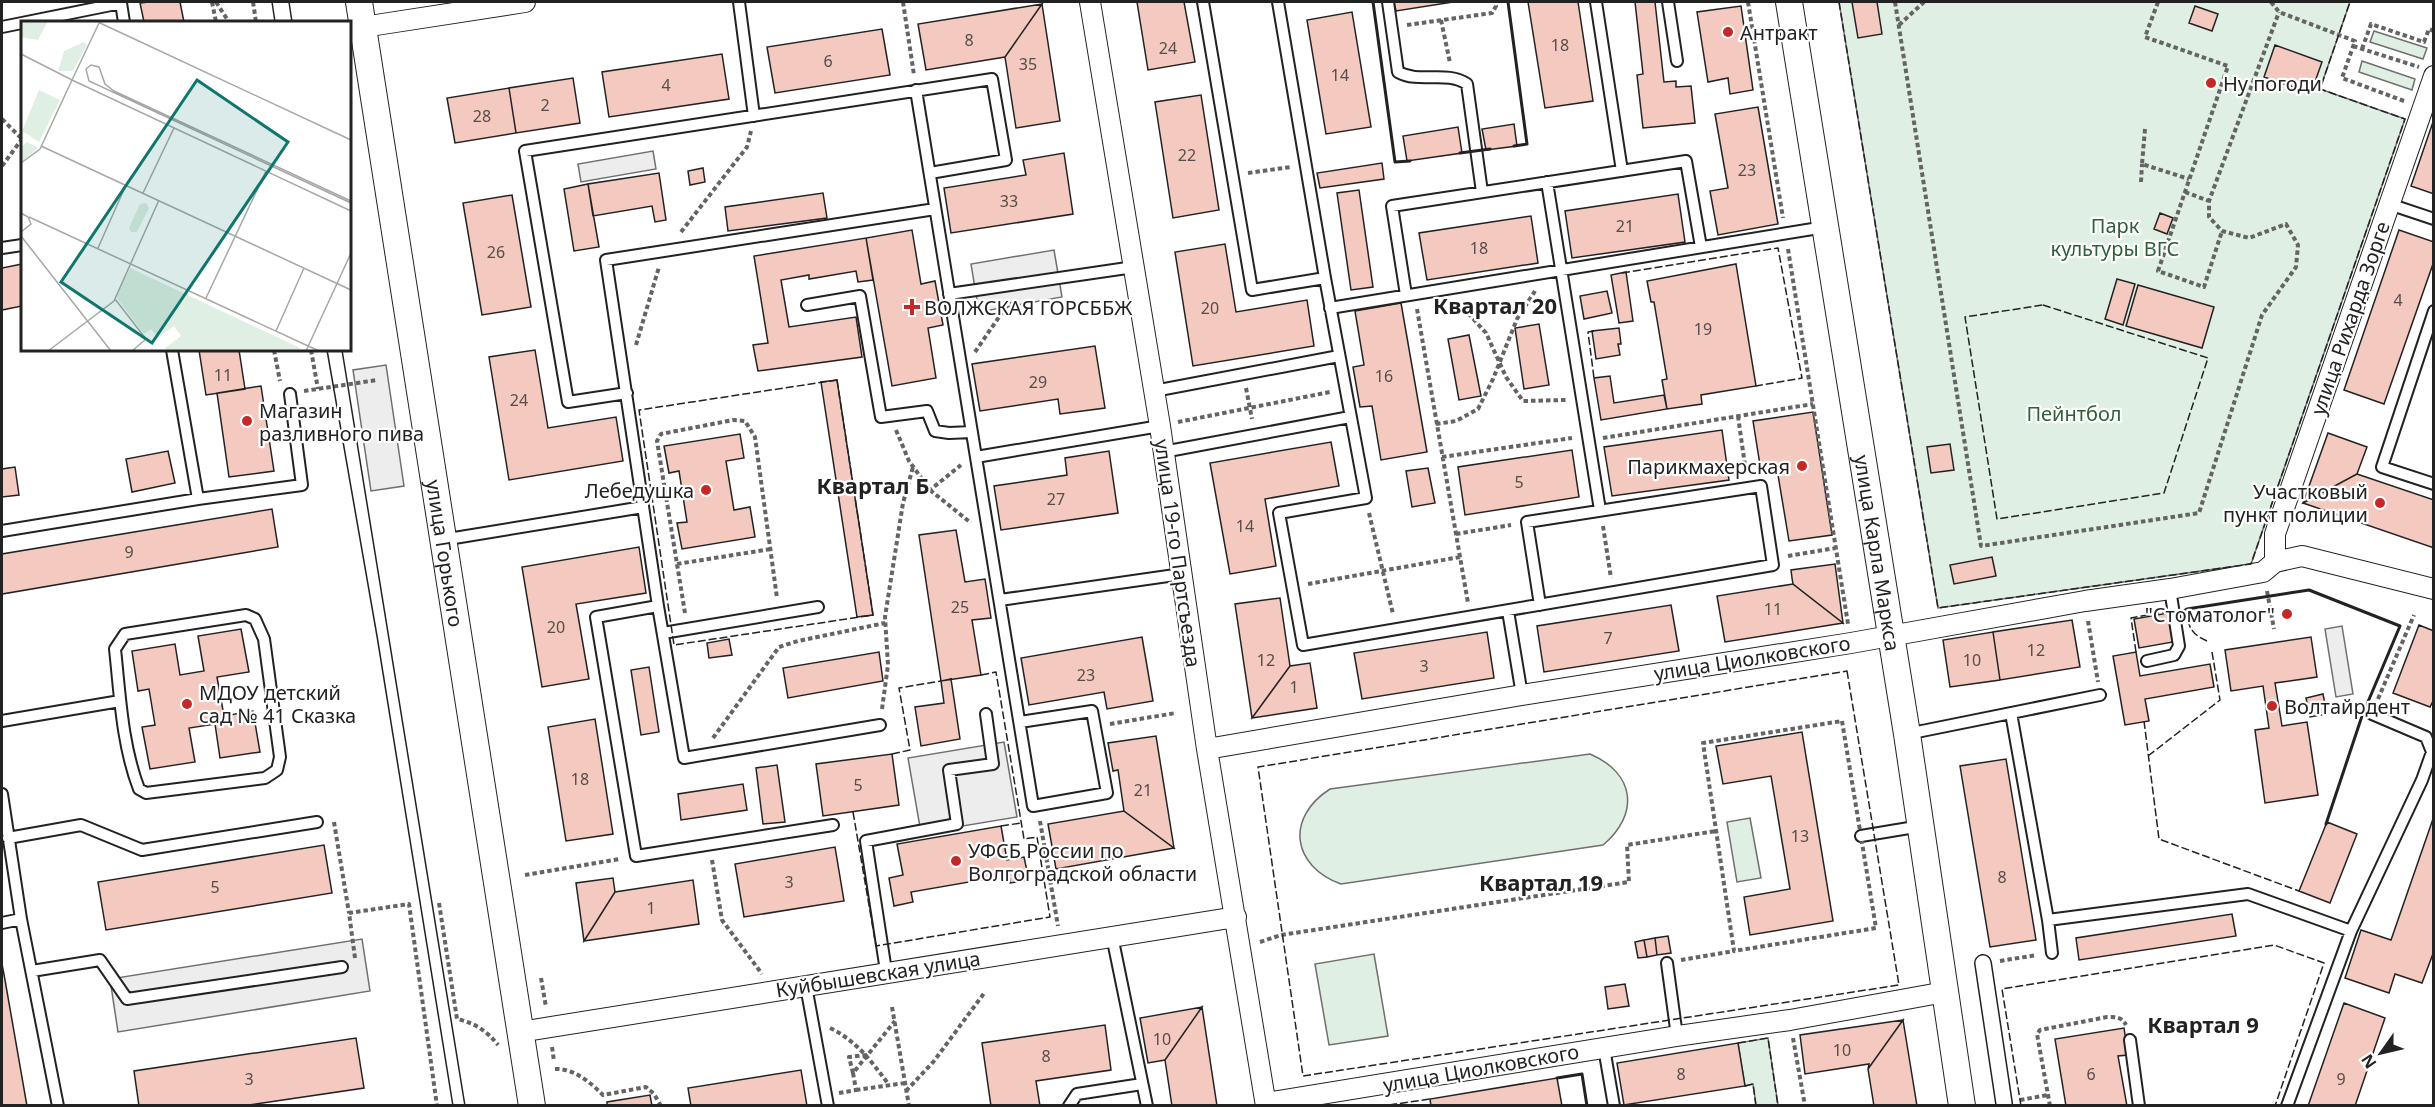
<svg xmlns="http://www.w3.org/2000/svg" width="2435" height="1107" font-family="'Noto Sans',sans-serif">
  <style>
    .green { fill: #e0efe3; stroke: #6f6f6f; stroke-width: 1.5 }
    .parking { fill: #ededed; stroke: #6f6f6f; stroke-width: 1.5 }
    .building { fill: #f3c9c0; stroke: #222; stroke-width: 1.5 }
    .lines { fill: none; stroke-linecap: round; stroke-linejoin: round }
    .service-casing { stroke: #222; stroke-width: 14 }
    .pedestrian-casing { stroke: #222; stroke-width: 18 }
    .minor-casing { stroke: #222; stroke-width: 22 }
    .tertiary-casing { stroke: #222; stroke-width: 28 }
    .path { stroke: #646464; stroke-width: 4; stroke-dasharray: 4.5 3; stroke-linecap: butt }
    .service { stroke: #fff; stroke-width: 10 }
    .pedestrian { stroke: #fff; stroke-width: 15 }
    .minor { stroke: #fff; stroke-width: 20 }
    .tertiary { stroke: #fff; stroke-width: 26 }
    .tram { stroke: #222; stroke-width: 1.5 }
    .fence { stroke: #222; stroke-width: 1.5; stroke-dasharray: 8 3; stroke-linecap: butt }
    .wall { stroke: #222; stroke-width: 3 }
    .poi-dot { fill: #c62828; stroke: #fff; stroke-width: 2 }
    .labels { text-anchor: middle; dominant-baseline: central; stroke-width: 4.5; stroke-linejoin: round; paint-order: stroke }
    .number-label { font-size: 16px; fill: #564c4a }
    .poi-label { font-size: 20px; fill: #222; stroke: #fff; text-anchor: start }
    .park-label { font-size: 20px; fill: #2f5e38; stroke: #fff }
    .street-label { font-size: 20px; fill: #222; stroke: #fff }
    .quarter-label { font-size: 22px; font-weight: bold; fill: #222; stroke: #fff }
    .inset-road { fill: none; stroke: #a7a7a7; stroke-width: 1.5 }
    .view { fill: #0f766e; fill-opacity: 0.15; stroke: #0f766e; stroke-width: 3 }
    .inset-edge { fill: none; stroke: #222; stroke-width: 3 }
  </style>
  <rect width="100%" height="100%" fill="#fff"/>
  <path class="green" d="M1839 2H2350L2320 89 2405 119 2251 564 1938 608Z
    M2374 31 2427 48 2423 59 2370 42Z
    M2362 61 2415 79 2412 90 2359 72Z
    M1590 754C1635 773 1640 814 1603 845L1341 884C1292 866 1285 818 1330 789Z
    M1750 818 1761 878 1737 882 1727 822Z
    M1374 954 1388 1036 1329 1045 1315 964Z
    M1768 1038 1778 1105H1756L1753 1084 1745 1086 1738 1043Z"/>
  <path class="parking" d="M653 151 656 169 581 182 578 164Z
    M1054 250 1062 297 979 312 971 264Z
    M386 365 404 486 371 491 353 370Z
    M2342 626 2353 694 2336 697 2325 629Z
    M1004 742 1017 817 921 833 908 758Z
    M362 939 370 991 118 1032 110 979Z"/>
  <path class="building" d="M149 2H180L184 22H144L140 3Z
    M1137 2H1184L1195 62 1148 70Z
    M1394 2H1453L1396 11Z
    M1528 2H1578L1593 101 1545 108Z
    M1635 2H1655L1664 82 1676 81V87L1691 86 1695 123 1643 128 1637 75 1643 74Z
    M1852 2H1877L1882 34 1858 38Z
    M1042 4 1060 121 1016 128 1005 57Z
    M1042 4 1005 57 926 70 918 24Z
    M1741 6 1753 90 1730 94 1728 78 1708 82 1697 12Z
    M2195 6 2218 14 2212 31 2189 23Z
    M1352 12 1371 127 1326 134 1307 20Z
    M882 29 890 75 775 93 767 47Z
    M2275 45 2322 62 2311 93 2264 77Z
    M722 54 729 99 609 117 602 72Z
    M573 78 580 123 516 133 509 88Z
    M509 88 516 133 455 143 447 98Z
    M1201 95 1219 210 1173 218 1155 102Z
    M1758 107 1778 224 1718 235 1710 191 1728 188 1715 114Z
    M2434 119V194L2411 186Z
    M1514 124 1517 146 1486 150 1482 129Z
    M1458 127 1462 153 1407 161 1403 136Z
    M1064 153 1073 214 951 233 944 188 1026 175 1023 160Z
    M1382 163 1384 179 1320 188 1317 173Z
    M703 168 705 182 690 185 688 171Z
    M659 173 666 220 655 222 652 206 593 216 588 184Z
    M588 184 599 247 574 251 564 189Z
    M1359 190 1373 287 1351 290 1337 193Z
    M823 193 827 218 728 231 725 207Z
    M1678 194 1685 242 1572 258 1565 211Z
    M512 195 531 307 482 315 463 203Z
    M2160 213 2173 218 2167 234 2154 229Z
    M1531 216 1538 263 1427 280 1419 233Z
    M912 230 921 284 935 281 943 325 928 328 936 378 892 386 866 238Z
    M2399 230 2434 242V261L2384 404 2344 390Z
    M866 238 873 280 858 282 856 271 809 279V275L781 280 789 327 856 317 862 357 758 371 753 345 768 343 754 256Z
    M1225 244 1236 312 1307 300 1314 346 1193 366 1175 252Z
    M22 264V306L2 310V268Z
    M1736 264 1756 386 1701 395 1702 404 1667 409 1662 380 1667 379 1654 302H1651L1647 281Z
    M1626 272 1633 321 1619 323 1611 275Z
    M2117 279 2135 284 2123 325 2105 319Z
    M2138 285 2214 307 2202 348 2126 326Z
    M1607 291 1612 313 1584 319 1580 296Z
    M1401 303 1427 452 1381 460 1372 406 1360 407 1353 367 1364 365 1355 311Z
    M1539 324 1549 385 1524 389 1515 328Z
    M1619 328 1621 344H1618L1620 355 1596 359 1592 331Z
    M1469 335 1481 396 1459 400 1448 339Z
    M1095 346 1105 408 1060 414 1058 399 980 411 972 364Z
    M199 350H239L245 389 206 395Z
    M535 350 548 428 616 417 623 461 509 480 489 357Z
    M1610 376 1614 403 1664 395 1667 409 1601 420 1594 378Z
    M837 380 873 615 857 617 821 382Z
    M261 386 274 471 229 477 217 393Z
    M1813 412 1832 535 1789 541 1776 463 1760 465 1753 421Z
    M1722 430 1729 480 1612 496 1604 447Z
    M2328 433 2367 447 2357 474 2303 503Z
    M740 434 744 458 726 461 734 510 750 507 755 537 682 549 677 523 687 522 679 471 669 473 664 446Z
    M1331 442 1339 486 1265 499 1276 566 1230 574 1210 463Z
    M1950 444 1954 470 1931 473 1927 447Z
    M1572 450 1579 497 1465 515 1458 467Z
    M168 451 175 483 132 492 126 459Z
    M1109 451 1118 513 1001 530 994 486 1067 475 1065 458Z
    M15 467 19 495 2 497V469Z
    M1428 468 1435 503 1412 507 1406 471Z
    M2357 474 2434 500V548L2303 503Z
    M272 509 278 547 2 594V554Z
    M956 530 965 582 985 579 991 618 972 620 981 675 941 681 919 535Z
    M639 547 646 593 576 604 589 679 542 687 522 567Z
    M1992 557 1996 576 1954 584 1950 565Z
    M1835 564 1843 623 1793 584 1792 578 1791 570Z
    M1793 584 1843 623 1725 642 1717 596Z
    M1280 598 1290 666 1252 718 1235 604Z
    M1671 605 1679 651 1544 672 1537 626Z
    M2168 613 2173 642 2139 648 2134 619Z
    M2072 620 2080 667 2000 680 1993 632Z
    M2419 625 2434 631V699L2430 707 2393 693Z
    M241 629 249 672 217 677 224 716 253 711 260 752 220 758 215 724 189 728 195 762 150 769 142 727 155 725 149 689 138 691 132 651 175 644 180 675 204 671 198 636Z
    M1487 632 1494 678 1362 699 1354 653Z
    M1993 632 2000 680 1950 687 1943 640Z
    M1142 637 1153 701 1107 709 1104 692 1029 705 1021 658Z
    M2311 637 2317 677 2275 683 2282 726 2307 722 2318 795 2265 803 2255 730 2269 728 2263 686 2231 691 2225 650Z
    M729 639 732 655 709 658 707 643Z
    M879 652 883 681 788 698 783 668Z
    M2136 652 2140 676 2210 664 2214 687 2145 699 2149 721 2125 725 2113 656Z
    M1310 663 1317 708 1252 718 1290 666Z
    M649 667 659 732 641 735 631 670Z
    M951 679 960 739 921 746 915 707 944 703 941 681Z
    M2323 694 2327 714 2310 717 2306 698Z
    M595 719 613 834 566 841 548 727Z
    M1802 732 1833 921 1750 935 1744 897 1790 889 1771 776 1723 784 1716 746Z
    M1156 736 1174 848 1124 811 1118 770 1113 771 1108 743Z
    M892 754 899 805 823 816 816 764Z
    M2006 759 2036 940 1990 947 1960 766Z
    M777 765 785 822 763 824 756 768Z
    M743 784 747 810 681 820 678 794Z
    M1124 811 1174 848 1056 869 1048 824Z
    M2434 816V951L2422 983 2395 974 2389 993 2345 978 2361 930 2391 940Z
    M2327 822 2357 834 2330 903 2299 891Z
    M1001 826 1007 860 1024 857 1029 880 1010 883 1009 875 911 892 913 902 894 906 889 878 903 875 897 844Z
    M324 845 332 893 106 930 98 882Z
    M835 847 844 901 744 917 735 864Z
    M613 878 615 892 584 941 576 883Z
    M693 880 699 924 584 941 615 892Z
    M2232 914 2236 936 2079 960 2076 938Z
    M1668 936 1671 953 1657 955 1655 938Z
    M1655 938 1657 955 1647 957 1644 940Z
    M1644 940 1647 957 1638 958 1635 942Z
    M2 964 5 980 27 1106H2Z
    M1625 984 1629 1006 1608 1009 1605 987Z
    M2344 1003 2385 1018 2355 1106H2308Z
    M1202 1007 1217 1106H1172L1165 1060Z
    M1202 1007 1165 1060 1148 1063 1140 1018Z
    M1903 1020 1917 1106H1874L1868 1069Z
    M1903 1020 1868 1069 1869 1064 1805 1074 1800 1035Z
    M1105 1025 1111 1070 1036 1081 1040 1106H991L982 1043Z
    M2124 1028 2128 1055 2118 1056 2127 1106H2066L2055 1039Z
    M356 1038 364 1088 242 1106H139L134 1071Z
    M1738 1043 1745 1086 1624 1105 1617 1063Z
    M801 1070 807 1106H691L688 1088Z
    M1557 1078 1562 1106H1431L1430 1099Z
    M650 1095 652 1106H607V1102Z"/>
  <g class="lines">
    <defs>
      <path id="service" d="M739 2 754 116
        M1203 2 1252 290 1325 278
        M1278 2 1325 278 1366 498 1279 513 1303 645 1773 565 1761 486 1527 522 1540 605
        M1388 2 1398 72C1420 84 1446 70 1467 84L1482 192
        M1596 2 1622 171
        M1668 2 1677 61
        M2 27 121 3 124 22
        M916 90C955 329 994 567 1033 806L1107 793 1092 711 1020 722
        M1547 182 1600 510
        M2389 204 2434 219
        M2 248 22 245
        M949 294 1134 267
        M1406 295 1392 206 1686 161 1701 247
        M807 305 860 296 881 417 927 411 935 431 949 433 972 432
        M1330 308 1825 227
        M2434 311 2382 467 2434 484
        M1154 391 1339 356
        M627 393 568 402 525 151 992 79 1006 160 930 173
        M1163 452 1350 417
        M976 457 1160 426
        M198 499 302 485 290 394
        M2 531 198 499 172 350
        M442 540 643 507
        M1000 600 1182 574
        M658 606 596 617 636 856 833 825
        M1508 611 1522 695
        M246 615 255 619 264 639 280 757 277 770 265 778 146 793 139 789C122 745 120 695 115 649L125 634Z
        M663 633 818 607
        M2147 661 2174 655 2179 646 2170 589
        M2011 713 2048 920 2248 894 2351 931
        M2 721 120 701
        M880 725 684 758 658 606 606 260 935 209
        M1907 734 2100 695
        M2 794 21 919 58 1106
        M1861 836 1921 826
        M8 838 81 825 142 850 317 822
        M2048 920 2052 953
        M2 923 21 919
        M1112 936 1147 1106
        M1667 963 1677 1036
        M32 971 100 960 127 999 342 967
        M886 971 866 841 957 824 949 770 993 764 986 714
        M806 986 828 1106
        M2130 1040 2139 1106
        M1604 1048 1614 1106
        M1069 1106 1077 1094 1142 1084
        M2287 1106 2351 931 2422 780 2432 752 2426 737 2372 714"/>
      <path id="pedestrian" d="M1983 963 2004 1103"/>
      <path id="minor" d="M1090 2 1160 426 1207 749 1266 1106
        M363 27 525 2
        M2275 562V534L2434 76
        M1207 749 1522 695 1851 643 2085 601 2170 589 2263 572 2275 562 2302 556 2434 589
        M520 1032 1236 917
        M1266 1103 1677 1036 1790 1020 1945 992"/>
      <g id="tertiary">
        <path id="s1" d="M359 2 532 1106"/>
        <path id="s2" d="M1789 2 1907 734 1962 1106"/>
      </g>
    </defs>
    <use href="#service" class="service-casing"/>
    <use href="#pedestrian" class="pedestrian-casing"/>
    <use href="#minor" class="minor-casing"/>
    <use href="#tertiary" class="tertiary-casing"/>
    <path class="path" d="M212 2 216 22
      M216 2 229 22
      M253 2 256 22
      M903 2 914 75
      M1748 2 1783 218
      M1895 2 1981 546 2199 513 2262 315 2296 267 2298 245 2286 224 2249 238 2222 231 2209 217V201L2279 12
      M2158 2 2145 37 2228 66 2158 271 2204 287 2222 231
      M2271 2 2279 12 2355 41 2342 78 2404 101
      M1441 20 1450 63
      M1407 25 1492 13 1496 6 1495 2
      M1899 25 1924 2
      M2353 46 2419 67
      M2362 49 2371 24 2424 42 2429 29 2434 31
      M2 119 22 139
      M2145 129 2142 164 2189 179
      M2 166 22 139
      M1248 173 1291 167
      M2141 182 2142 164
      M2185 192 2209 201
      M681 232 747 147 751 131
      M1788 249 1848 624
      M1458 302 1486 333 1506 377 1523 401 1566 400
      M1417 309 1468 603
      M636 345 659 267
      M274 350 280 381
      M311 350 318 389
      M975 352 1010 301
      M1246 388 1252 419
      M304 391 377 380
      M1738 416 1746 473
      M1178 422 1330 392
      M1436 424 1456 421 1478 409 1493 379 1517 319 1535 291
      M896 430 909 461 930 490 961 465
      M1603 438 1813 404
      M1442 457 1572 438
      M930 490 971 523
      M1369 513 1393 614
      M1603 526 1611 578
      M1456 534 1511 525
      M1788 556 1836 548
      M677 564 771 549
      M1308 584 1460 557
      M2267 591 2274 629
      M685 613 657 441 661 434 733 420 745 421 755 437 777 598
      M2088 621 2098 682
      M2378 699 2414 615
      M882 709 888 665 885 617 903 503 913 467
      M1842 721 1876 928 1734 951 1703 743Z
      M1110 724 1176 713
      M713 738 779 647 798 641 885 623
      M1040 821 1058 926
      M334 822 349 913
      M712 860 722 920 762 974
      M525 875 620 859
      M439 903 457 1019C475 1023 487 1031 498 1045
      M1260 942 1281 935 1629 882 1627 845 1716 831
      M355 958 349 913 409 904 437 1106
      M1681 960 1734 951
      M2000 961 2037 955
      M541 978 546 1007
      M892 1007 909 1106
      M830 1028C857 1041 872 1062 889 1085
      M1793 1038 1805 1106
      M552 1047 554 1061
      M555 1069C574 1068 591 1083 603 1095L646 1087 654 1094 661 1106
      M853 1073 849 1057 867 1055
      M856 1090 905 1083
      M906 1091 934 1061 985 992
      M839 1093 856 1090 853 1073 895 1021
      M2020 1100 2048 1095
      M2050 1106 2037 1034 2040 1030 2107 1017C2116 1017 2122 1017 2126 1025"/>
    <use href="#service" class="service"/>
    <use href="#pedestrian" class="pedestrian"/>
    <use href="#minor" class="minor"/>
    <use href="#tertiary" class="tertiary"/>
    <path class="tram" d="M272 2 275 22
      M289 2 292 22
      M327 350 377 636 453 1106
      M342 350 465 1106"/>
    <path class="fence" d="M1839 2 1938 608 2251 564 2405 119 2320 89 2350 2
      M1622 273 1778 248 1802 378 1756 386
      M2043 305 2208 358 2164 493 1997 519 1965 317Z
      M1594 331 1588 332 1594 378
      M837 380 873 615 674 645 639 410Z
      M2187 609C2187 626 2191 634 2207 641
      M2136 652 2131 618 2168 611 2171 614
      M1847 671 1899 985 1303 1076 1258 767Z
      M2144 721 2159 839 2299 891
      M892 754 910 750 899 688 941 681
      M2148 756 2220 700 2212 652
      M853 812 876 946 1050 917 1037 837 1024 839 996 672 981 675
      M1001 826 1021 823
      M1738 1043 1768 1038 1778 1106
      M1745 1086 1753 1084 1756 1106
      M1389 1105 1430 1099
      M2021 1106 2002 989 2274 945 2324 963 2275 1106"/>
    <path class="wall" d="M1373 2 1395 162 1410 161
      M1508 2 1527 144 1514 146
      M1460 153 1490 149
      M2178 614 2187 609 2309 590 2400 626 2362 716 2326 824
      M1557 1078 1582 1074 1587 1106"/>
  </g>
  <g class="poi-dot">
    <circle cx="1728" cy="32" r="6"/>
    <circle cx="2211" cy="83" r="6"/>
    <path d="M909 298h6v6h6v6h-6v6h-6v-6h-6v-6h6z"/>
    <circle cx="247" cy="421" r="6"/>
    <circle cx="1802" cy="466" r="6"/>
    <circle cx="706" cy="490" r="6"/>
    <circle cx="2380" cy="503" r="6"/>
    <circle cx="2287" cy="614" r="6"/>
    <circle cx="187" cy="704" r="6"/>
    <circle cx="2272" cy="706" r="6"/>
    <circle cx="956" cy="861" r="6"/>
  </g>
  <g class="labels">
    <g class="number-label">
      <text x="969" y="40">8</text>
      <text x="1560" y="45">18</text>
      <text x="1168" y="48">24</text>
      <text x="828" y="61">6</text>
      <text x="1028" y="64">35</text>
      <text x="1340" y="75">14</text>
      <text x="666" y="85">4</text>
      <text x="545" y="105">2</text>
      <text x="482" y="116">28</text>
      <text x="1187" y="155">22</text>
      <text x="1747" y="170">23</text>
      <text x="1009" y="201">33</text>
      <text x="1625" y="226">21</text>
      <text x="1479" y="248">18</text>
      <text x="496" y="252">26</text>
      <text x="2398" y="300">4</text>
      <text x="1210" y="308">20</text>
      <text x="1703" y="329">19</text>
      <text x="223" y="375">11</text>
      <text x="1384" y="376">16</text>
      <text x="1038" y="382">29</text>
      <text x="519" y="400">24</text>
      <text x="1519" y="482">5</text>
      <text x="1056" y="499">27</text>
      <text x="1245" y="526">14</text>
      <text x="129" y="552">9</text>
      <text x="960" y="607">25</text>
      <text x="1773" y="609">11</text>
      <text x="556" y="627">20</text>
      <text x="1608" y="638">7</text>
      <text x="2036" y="650">12</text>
      <text x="1266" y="660">12</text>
      <text x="1972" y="660">10</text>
      <text x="1424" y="666">3</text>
      <text x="1086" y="675">23</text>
      <text x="1294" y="687">1</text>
      <text x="580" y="779">18</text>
      <text x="858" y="785">5</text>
      <text x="1143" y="790">21</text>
      <text x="1800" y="836">13</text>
      <text x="2002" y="877">8</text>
      <text x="789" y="882">3</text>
      <text x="215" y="887">5</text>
      <text x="651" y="908">1</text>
      <text x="1162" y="1039">10</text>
      <text x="1842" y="1050">10</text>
      <text x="1046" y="1056">8</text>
      <text x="1681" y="1074">8</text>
      <text x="2091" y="1074">6</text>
      <text x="249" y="1079">3</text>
      <text x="2341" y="1079">9</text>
    </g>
    <g class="poi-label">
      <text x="1740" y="32">Антракт</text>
      <text x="2223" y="83">Ну погоди</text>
      <text x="924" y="307">ВОЛЖСКАЯ ГОРСББЖ</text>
      <text x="259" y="410">Магазин<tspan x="259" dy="23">разливного пива</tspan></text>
      <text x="1790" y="466" text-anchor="end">Парикмахерская</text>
      <text x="694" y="490" text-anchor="end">Лебедушка</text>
      <text x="2368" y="491" text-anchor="end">Участковый<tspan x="2368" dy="23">пункт полиции</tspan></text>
      <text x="2275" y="614" text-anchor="end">"Стоматолог"</text>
      <text x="199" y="692">МДОУ детский<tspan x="199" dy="23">сад № 41 Сказка</tspan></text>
      <text x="2284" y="706">Волтайрдент</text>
      <text x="968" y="850">УФСБ России по<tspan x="968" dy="23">Волгоградской области</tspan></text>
    </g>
    <g class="park-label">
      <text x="2115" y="225">Парк<tspan x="2115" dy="23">культуры ВГС</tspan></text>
      <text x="2074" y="413">Пейнтбол</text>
    </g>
    <g class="street-label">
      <text transform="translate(2350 318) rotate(-71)">улица Рихарда Зорге</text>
      <text transform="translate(1178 553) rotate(82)">улица 19-го Партсъезда</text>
      <text stroke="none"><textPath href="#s2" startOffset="558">улица Карла Маркса</textPath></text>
      <text stroke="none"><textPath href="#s1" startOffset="558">улица Горького</textPath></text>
      <text transform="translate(1752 658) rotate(-9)">улица Циолковского</text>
      <text transform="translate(878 974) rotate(-9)">Куйбышевская улица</text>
      <text transform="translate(1481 1068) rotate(-10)">улица Циолковского</text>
    </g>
    <g class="quarter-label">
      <text x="1495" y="305">Квартал 20</text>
      <text x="873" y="485">Квартал Б</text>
      <text x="1541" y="882">Квартал 19</text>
      <text x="2203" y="1024">Квартал 9</text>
    </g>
  </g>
  <g transform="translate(21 21)">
    <rect width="330" height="330" fill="#fff"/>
    <path d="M0 0H27L17 19 0 16ZM63 21 66 24 52 50H37L43 30ZM18 69 39 79 18 121 1 110ZM6 121 17 127 0 141V126ZM125 182 128 187 116 211H110L108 207 119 183ZM109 247 279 327 278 330H147L144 327 160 315 153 305 137 317 130 308 123 313 95 276Z" fill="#e0efe3"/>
    <path class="inset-road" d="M79 2 330 119M0 33 51 59 79 0M20 125 330 269M0 142 19 128 51 59 330 190M122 172 153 107M330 180 93 70 84 63 78 46 70 44 65 48 68 60 330 182M0 192 7 196 10 203 0 211M8 196 298 330M0 215 90 330M77 227 105 164M185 277 245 150M94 278 125 318 111 330M255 310 283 247M27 330 93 280 138 179M285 330 330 232"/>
    <path class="view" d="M176 59 267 121 131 322 40 261Z"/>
    <rect width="330" height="330" class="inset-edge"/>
  </g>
  <rect width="2435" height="1107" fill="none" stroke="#222222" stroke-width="6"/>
  <g transform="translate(2381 1053) rotate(236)" stroke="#ffffff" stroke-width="4.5" paint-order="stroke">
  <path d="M0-4.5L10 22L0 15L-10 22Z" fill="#222222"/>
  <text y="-9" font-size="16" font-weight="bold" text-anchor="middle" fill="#222222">N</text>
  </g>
</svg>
